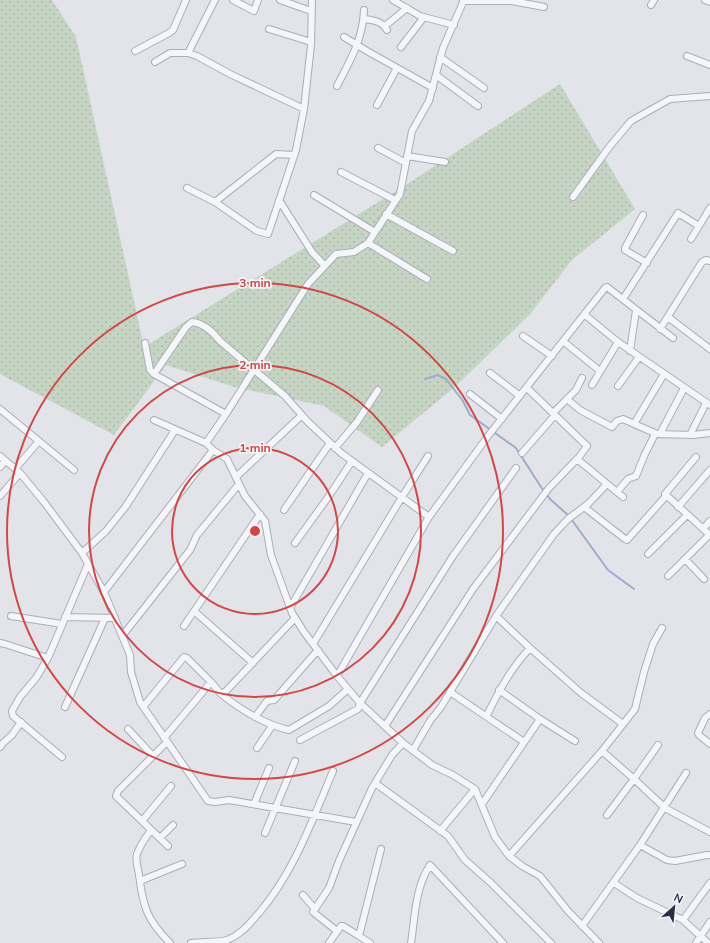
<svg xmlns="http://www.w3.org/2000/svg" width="710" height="943" font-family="Mulish,sans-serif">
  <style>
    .grass { fill: url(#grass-dots) }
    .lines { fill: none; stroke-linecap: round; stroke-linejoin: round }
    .stream { stroke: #9dacca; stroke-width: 2 }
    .minor-casing { stroke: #abaeb8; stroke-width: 8 }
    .minor { stroke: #f5f6f9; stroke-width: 6 }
    .ring { fill: none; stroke: #cf4947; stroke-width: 2 }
    .centre { fill: #cf4947; stroke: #f2f3f8; stroke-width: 2 }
    .ring-label { font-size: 12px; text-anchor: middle; font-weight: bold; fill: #cf4947; stroke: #f2f3f8; stroke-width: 3.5; stroke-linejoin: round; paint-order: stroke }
  </style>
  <defs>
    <pattern id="grass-dots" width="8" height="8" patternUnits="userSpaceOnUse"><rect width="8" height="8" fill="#c5d4c3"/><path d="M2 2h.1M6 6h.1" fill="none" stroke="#a9b6a9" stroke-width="1.8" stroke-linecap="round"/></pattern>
  </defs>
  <rect width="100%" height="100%" fill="#e2e4ea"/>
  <path class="grass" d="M0 0H52L76 37 144 347 401 188 560 84 635 209 572 260 530 314 456 386 382 447 324 406 234 387 166 365 114 435 0 374Z"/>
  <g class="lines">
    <path class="stream" d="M425 379 438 375 446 379 463 401 470 415 516 448 541 487 550 499 569 516 608 570 634 589"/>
    <defs>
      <path id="minor" d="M233 0 254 11 258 0
        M280 0 311 11
        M393 0 420 16 454 25
        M705 0 710 2
        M463 1H512L544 7
        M651 5 654 0
        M364 19C373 20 382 21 387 30
        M385 26 407 8
        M269 29 311 42
        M344 37 367 51 433 88
        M401 47 424 17
        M135 51 169 33 173 30 186 0
        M188 53 215 0
        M687 56 710 65
        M440 57 484 88
        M155 62 170 53H188L197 56 230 74 304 109
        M436 75 478 106
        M337 86C350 61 363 39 364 10
        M377 105 397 68
        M378 148 406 163
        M407 156 445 162
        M341 172 395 200
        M187 188 215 202 257 231 268 234 296 150 304 109 311 45 312 0
        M314 195 375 232
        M573 197 610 146 631 121 670 99 710 96
        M279 200 312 252 325 266
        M215 202 276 154 294 155
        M386 214 453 251
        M643 215 625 248V250L647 263
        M691 239 699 226
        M368 243 427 279
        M623 299 678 213 699 226 710 208
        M585 315 618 342 710 405
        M668 317 710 349
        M660 329 702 262 706 260 710 261
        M523 336 552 356
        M564 342 600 371
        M145 343 150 370 154 374 226 414
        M630 351 636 310
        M490 373 520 396
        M154 374 186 327 192 322C203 323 213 332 220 341L285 396 308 422 341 453 429 517
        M592 385 618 342
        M618 386 639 357
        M470 394 502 419
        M567 399 580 410 612 427 617 421 623 419 657 434 693 435 710 433
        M0 409 74 470
        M553 413 576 390 582 378
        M154 420 206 443 213 450 227 459 245 496 265 521 271 555 292 613 304 632 337 676 360 703 403 743 432 765 453 775 475 789 495 837 509 856 522 866 540 876 568 911 599 943
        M634 424 664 374
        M660 434 684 388
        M690 435 706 403
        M206 443 226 414 308 284 336 254 354 252 368 243 400 194 412 131 429 101 443 48 464 0
        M335 448 357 422 378 390
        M522 453 555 415
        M0 456 20 473 44 502 82 553 104 592 130 655 131 672 140 702 208 801 215 802 229 800 356 822
        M696 457 665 494 710 535
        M577 459 623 497
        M0 467 5 461
        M15 469 39 441
        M236 477 302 415
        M617 492 628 479 636 476 645 454 655 434
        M0 496 20 473
        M584 507 625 539 627 540 666 496
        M678 507 710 470
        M284 510 330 443
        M703 529 710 521
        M295 543 329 496 352 461
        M82 553 106 531 126 506 175 430
        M648 554 687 515
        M685 559 704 579
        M668 576 709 535
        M104 592 213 450
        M290 608 368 473
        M194 611 253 663
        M11 616 62 624
        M65 617 115 618
        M184 626 260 514
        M123 635 190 550 197 535 239 484
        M0 643 5 644 48 658
        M313 644 402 497 428 456
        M530 648 496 616 554 534 568 519 588 504 607 484
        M337 676 429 517 488 436 605 288 607 287 673 338
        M499 690 540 719
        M450 692 524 742
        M221 694C241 710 263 724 289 730L329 706 348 689
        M65 707 105 618
        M143 707 184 657 187 658 211 682 221 694 226 691 295 618
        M710 714 705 718 698 733 699 735 710 744
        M487 715C499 691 511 668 530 648L581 693 623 724
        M255 717 267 701 274 700 318 650
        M385 726 473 589 549 488 579 457 587 446 527 388
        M128 729 153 756
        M164 738 211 682
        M300 740 358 709 360 703 453 556 516 468
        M167 742 118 791 116 796 168 846
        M658 745 634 779 665 808 710 832
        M0 747 3 743 12 735 21 722
        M257 748 272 726
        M413 750 430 721 441 707 496 616
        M62 757 13 716 12 711 20 697 36 678 48 658 88 564
        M375 783 448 836 465 860 491 883 551 943
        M254 804 269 768
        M482 804 540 719 575 741
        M607 815 634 779 602 751 635 709 644 672 653 644 662 628
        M142 821 171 786
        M151 830C146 837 140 845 137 854 135 860 138 868 139 875 143 907 147 920 170 943
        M440 831 475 789
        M265 833 295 761
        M160 838 173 825
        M640 845 667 860 675 861 707 855H710
        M509 856 602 751
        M140 881 182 864
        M614 883 637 898 683 920 708 943
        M303 895 315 909
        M683 920 710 883
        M582 926 640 845 686 773
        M337 931 313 912 329 888 339 861 372 788 392 755 403 743
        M191 943C202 941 216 943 227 940 241 935 249 924 259 913 294 872 312 821 333 771
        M329 943 341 926H343L359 936
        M370 943 359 936 381 849
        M411 943C415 917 415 888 430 865L503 943
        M696 943 710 922"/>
    </defs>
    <use href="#minor" class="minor-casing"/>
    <use href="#minor" class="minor"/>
  </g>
  <g class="ring">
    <circle cx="255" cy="531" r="83"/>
    <circle cx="255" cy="531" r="166"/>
    <circle cx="255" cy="531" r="248"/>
  </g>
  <circle cx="255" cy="531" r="6" class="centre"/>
  <g class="ring-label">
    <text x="255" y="287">3 min</text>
    <text x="255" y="369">2 min</text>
    <text x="255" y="452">1 min</text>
  </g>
  <g transform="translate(674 907) rotate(27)" stroke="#f2f3f8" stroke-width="3" paint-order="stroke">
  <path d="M0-3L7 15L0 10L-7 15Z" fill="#2a2f43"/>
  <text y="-6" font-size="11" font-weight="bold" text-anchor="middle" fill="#2a2f43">N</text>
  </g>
</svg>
